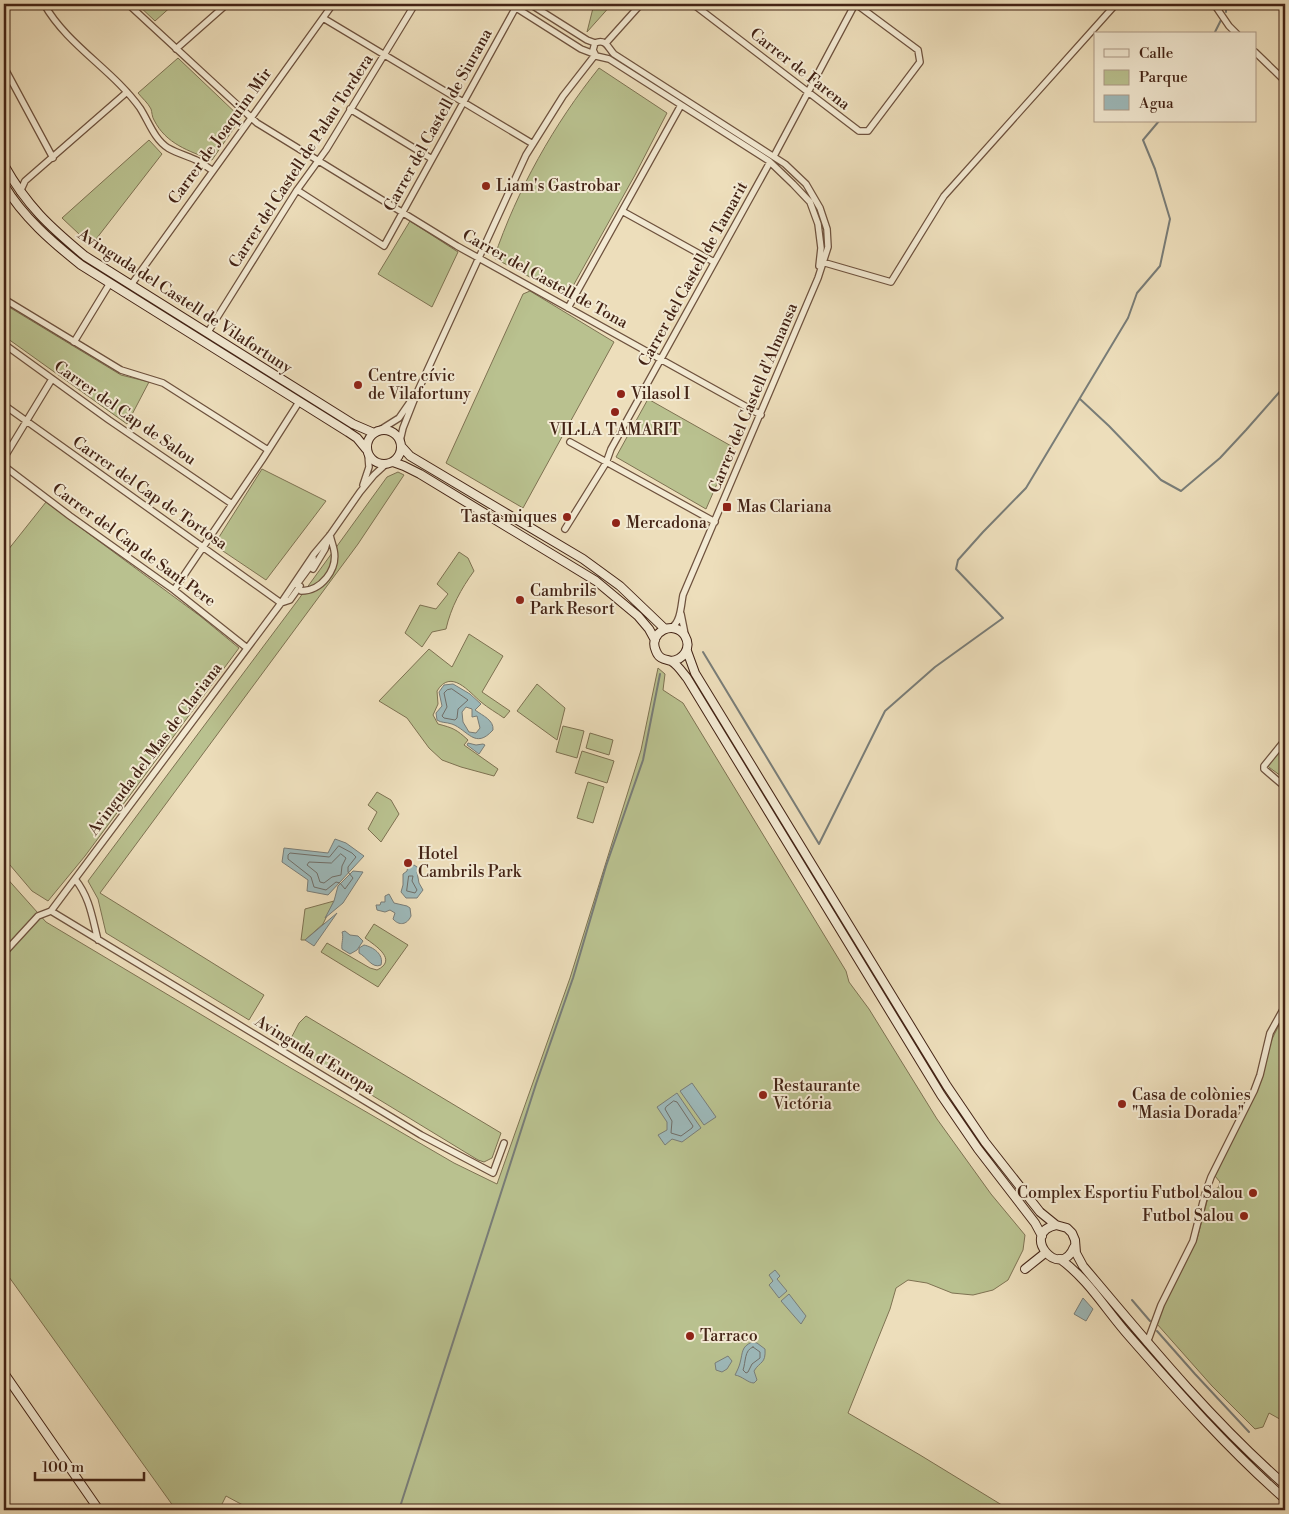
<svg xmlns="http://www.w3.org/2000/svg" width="1289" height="1514" font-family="'Libre Bodoni',serif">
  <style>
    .green { fill: #b9c18f; stroke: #7e7252 }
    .water { fill: #9db9ba; stroke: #797d78; fill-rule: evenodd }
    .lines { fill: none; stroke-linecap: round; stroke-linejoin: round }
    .shore { stroke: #706e68; stroke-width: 1 }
    .stream { stroke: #797d78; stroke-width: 2 }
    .street-casing { stroke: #6e523e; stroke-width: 8 }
    .secondary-casing { stroke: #432315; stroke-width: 10 }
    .street { stroke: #f3ead3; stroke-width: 5.5 }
    .secondary { stroke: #f3ead3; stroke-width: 8 }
    .poi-dot { fill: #8f2418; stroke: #f3ead3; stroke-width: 2 }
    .labels { text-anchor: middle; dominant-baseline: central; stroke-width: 4; stroke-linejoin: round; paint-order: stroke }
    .street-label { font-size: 16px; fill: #432315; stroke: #f3ead3 }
    .poi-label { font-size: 16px; fill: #432315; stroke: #f3ead3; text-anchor: start }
  </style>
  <rect width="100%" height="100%" fill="#eddebb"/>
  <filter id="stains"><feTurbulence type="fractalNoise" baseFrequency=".004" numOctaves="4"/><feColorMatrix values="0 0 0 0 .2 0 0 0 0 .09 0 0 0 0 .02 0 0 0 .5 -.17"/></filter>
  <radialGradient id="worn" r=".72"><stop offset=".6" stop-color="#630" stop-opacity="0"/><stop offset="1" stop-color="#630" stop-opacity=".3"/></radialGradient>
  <path class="green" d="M137 4H174L155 21Z
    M594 4H612L587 32Z
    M178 58 241 118 212 160C189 151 166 144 154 120 152 117 152 112 151 109 148 103 142 98 138 93Z
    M599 68 667 113 635 175 568 295 562 294 494 258C517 190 554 124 599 68Z
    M149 140 162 154 93 243 79 234 62 218Z
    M410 221 458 252 432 307 378 274Z
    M530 291 614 342 523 508 446 463 523 294Z
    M4 304 121 375 149 382 127 424 4 336Z
    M648 399 733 447 706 509 616 457Z
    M262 469 326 501 266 580 214 545Z
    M398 472 404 475 358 544 100 893 264 995 249 1020 106 933 98 899 88 881 298 600 387 477Z
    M46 502 200 616 239 648 85 856 48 901 32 891 4 858V555Z
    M459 552 468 558 474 571C461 589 451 607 446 629L432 632 422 647 405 633 420 605 436 609 448 594 437 584Z
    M469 634 503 656 482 692 510 711 504 718C497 713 488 708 481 702 469 692 451 668 437 691L438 704 433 715 438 724C453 728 456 729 468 740L464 745 498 769 494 776 461 767 442 760 429 748 407 718 379 701 429 649 452 667Z
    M658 668 665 674 663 690 683 703 846 971 849 982 869 1009 937 1119 991 1194 1025 1235 1023 1250 1008 1280 993 1290 973 1295 952 1293 927 1283 908 1280 896 1288 890 1309 848 1413 920 1455 1010 1510H252L226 1496 219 1510H176L4 1270V875L46 922 289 1067 454 1163 497 1184 570 978 641 750Z
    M537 684 565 708 557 740 517 711Z
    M563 726 584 731 577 758 556 752Z
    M590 733 613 740 609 755 586 748Z
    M1285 742V779L1266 765Z
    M582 751 614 761 607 783 575 773Z
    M588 782 604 787 593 823 577 818Z
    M377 792 391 800 399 814 381 842 368 829 377 812 368 805Z
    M334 901 323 924 305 940H301L305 909Z
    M374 924 408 945 378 987 321 952 327 943 370 968 377 970C398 960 376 946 365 938Z
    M1285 1013V1422L1269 1413 1263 1427 1255 1429 1212 1386 1157 1324 1162 1306 1197 1239 1210 1190 1218 1188 1220 1182 1215 1176 1253 1097 1271 1041Z
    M306 1016 501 1133 492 1158 484 1162 478 1160 288 1044 299 1023Z"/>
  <path class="water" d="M453 684 470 694 481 704 475 710C483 716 494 720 493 730 475 750 468 730 452 724 446 722 441 723 437 720L436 713 442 706 439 692 444 685ZM466 707 472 709V717L477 716 480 728 476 733 469 732 463 722 462 712Z
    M468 743 476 745 483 744 485 745 479 754 467 745Z
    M335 839 346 843 364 856 328 895 307 891 308 880 282 862 284 848 328 853Z
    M414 865 420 869 419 872H417L419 883 423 890 417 898H406L401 892 403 885V874L407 871 408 866Z
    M353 871 363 872 343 903 325 918 334 901 338 886Z
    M389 894 394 903 407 906 410 908 411 916C407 925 399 926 393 919L395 913 390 910 385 912 377 910 376 905H380L381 902H385V896Z
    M337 913 314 946 305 940Z
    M345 931 350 935 358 936 363 941 357 950 350 954 342 949C341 943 344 938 342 932Z
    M364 945C373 947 384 954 381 965 372 969 367 957 359 953V948Z
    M692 1083 716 1117 704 1125 680 1091Z
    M677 1093 701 1128 682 1142 672 1139 665 1145 658 1135 667 1130V1122L657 1107Z
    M775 1270 780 1276 777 1279 787 1291 779 1298 769 1285 773 1281 769 1275Z
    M789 1294 806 1316 801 1324 781 1301Z
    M1083 1298 1093 1309 1086 1321 1074 1314Z
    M752 1342 757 1343 765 1349C766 1364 760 1361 754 1371L757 1380 754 1383C748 1383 742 1376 735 1375 737 1371 739 1367 740 1363 743 1352 741 1347 752 1342Z
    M728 1356 732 1361 727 1369 722 1372 716 1370 715 1363Z"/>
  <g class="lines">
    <path class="shore" d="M452 689 468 700 458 709 457 718 455 720 444 718 442 716 447 707 444 693 447 690Z
      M339 846 352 853 356 857 348 867V872L353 878 345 889 340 883 336 882 326 890 314 887 311 877 288 859V855L290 853 329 857Z
      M341 854 346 858 342 866 341 875 332 877 324 883 320 882 317 873 307 865 309 862 331 863Z
      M409 876H413L412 881 417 890 415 893 407 891Z
      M674 1101 677 1102 693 1126 692 1128 681 1136 671 1133 672 1121 665 1109 666 1107Z
      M753 1347 760 1352V1358L752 1364 748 1372 746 1373 743 1370C746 1362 744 1350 753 1347Z"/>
    <path class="stream" d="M1226 4V12
      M1214 34 1221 20
      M1080 399 1109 426 1161 480 1181 491 1220 458 1246 430 1283 388H1285
      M703 652 819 844 885 711 935 667 1003 618 956 569 958 560 983 532 1026 488 1128 318 1137 293 1160 266 1170 219 1155 169 1143 140 1159 121
      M1132 1300 1150 1321
      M1157 1331 1195 1374 1249 1432
      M1280 1461 1285 1465
      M399 1510 536 1084 573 978 606 866 643 760 660 674"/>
    <defs>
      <path id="street" d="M44 4C67 45 113 70 140 108 149 122 154 139 168 148 177 153 187 156 196 160 202 163 207 167 213 171
        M128 4 257 123 457 246 761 415
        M510 4 581 49 594 54
        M530 4 587 40 595 43
        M693 4 859 131H868L920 62 918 50 856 4
        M1214 4 1229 26 1237 34
        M323 18 533 144
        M595 43C606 38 608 48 614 54L785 164 806 184 820 208 827 229 828 247 818 278 683 595C681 605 681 622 671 628
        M595 43 593 50 596 56 609 59 769 161 793 184 810 202 818 224 821 248 819 266
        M606 43 641 4
        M176 49 227 4
        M1255 52 1285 81
        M4 67 53 158
        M350 109 432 159
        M774 156 855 4
        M297 190 384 246 516 7
        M20 192 25 181 127 92
        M622 211 714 262
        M822 262 891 282 944 196 1116 4
        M131 285 333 4
        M4 299 121 370 163 383 268 450
        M568 308 681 105
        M208 332 297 190 326 150 415 4
        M74 342 110 283
        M4 344 109 420 232 504
        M4 405 281 603
        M380 430 399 418 410 402
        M400 441 403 428 416 395 526 155 563 96 595 55
        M570 442 715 522
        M4 458 52 379
        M4 466 70 516 174 590 247 648
        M363 485 369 467 368 455
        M565 529 606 463 611 449 770 162
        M313 558 311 565 297 584 301 591C321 591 338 570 334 550 333 545 331 540 330 535
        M313 569 325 549 328 539
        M174 590 262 460 299 402
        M281 603 290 600 300 586
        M681 614 685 634
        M1285 740 1264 766V769L1285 787
        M75 879C90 898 92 917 98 940
        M51 911 281 603 314 554 330 535 360 492 374 475 386 464
        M51 911 421 1135 493 1173 504 1143
        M4 953 38 916 51 911
        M1147 1343 1161 1305 1193 1241 1205 1194 1211 1177 1254 1091 1260 1075 1270 1033 1285 1006"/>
      <path id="secondary" d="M4 165C27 206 49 226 85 256L353 424 374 433
        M4 185C23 217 52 242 81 265L348 432 357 438 366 449
        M367 447a17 17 0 1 1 34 0a17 17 0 1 1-34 0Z
        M401 446 410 456 583 559 620 586 665 629
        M393 462 404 466 420 474 596 581 638 616 649 629 655 640
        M687 651 695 673 947 1086 985 1142 1040 1212 1056 1225 1067 1228 1072 1233 1075 1240 1076 1253 1083 1266C1147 1342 1210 1419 1285 1485
        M671 661C683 660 692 648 685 636 675 619 647 632 656 651 659 659 664 659 671 661 677 664 683 673 687 678L941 1095 978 1149 1035 1223 1042 1236
        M1056 1225C1019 1233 1060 1282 1074 1247
        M1060 1259C1088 1279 1106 1310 1129 1336 1178 1392 1228 1449 1285 1499
        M1025 1269 1045 1253
        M4 1373 99 1510"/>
    </defs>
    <use href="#street" class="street-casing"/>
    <use href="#secondary" class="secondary-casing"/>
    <use href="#street" class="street"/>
    <use href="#secondary" class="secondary"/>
  </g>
  <g class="poi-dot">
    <circle cx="486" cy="186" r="5"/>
    <circle cx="358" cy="385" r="5"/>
    <circle cx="621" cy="394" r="5"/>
    <circle cx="615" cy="412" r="5"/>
    <rect x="722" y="502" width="10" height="10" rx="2.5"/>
    <circle cx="567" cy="517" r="5"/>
    <circle cx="616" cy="523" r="5"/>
    <circle cx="520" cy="600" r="5"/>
    <circle cx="408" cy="863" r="5"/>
    <circle cx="763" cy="1095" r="5"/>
    <circle cx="1122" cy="1104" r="5"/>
    <circle cx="1253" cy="1193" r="5"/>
    <circle cx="1244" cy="1216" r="5"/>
    <circle cx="690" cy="1336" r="5"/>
  </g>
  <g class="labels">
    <g class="street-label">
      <text transform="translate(800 69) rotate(38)">Carrer de Farena</text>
      <text transform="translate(438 120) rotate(-61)">Carrer del Castell de Siurana</text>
      <text transform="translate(220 136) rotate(-54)">Carrer de Joaquim Mir</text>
      <text transform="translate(301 161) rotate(-57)">Carrer del Castell de Palau Tordera</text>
      <text transform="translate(693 274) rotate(-61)">Carrer del Castell de Tamarit</text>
      <text transform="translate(545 279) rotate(29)">Carrer del Castell de Tona</text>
      <text transform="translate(185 301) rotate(33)">Avinguda del Castell de Vilafortuny</text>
      <text transform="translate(753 398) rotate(-67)">Carrer del Castell d'Almansa</text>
      <text transform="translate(125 413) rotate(35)">Carrer del Cap de Salou</text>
      <text transform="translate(150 493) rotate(35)">Carrer del Cap de Tortosa</text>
      <text transform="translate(134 545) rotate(36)">Carrer del Cap de Sant Pere</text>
      <text transform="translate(155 749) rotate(-53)">Avinguda del Mas de Clariana</text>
      <text transform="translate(315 1055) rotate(31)">Avinguda d'Europa</text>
    </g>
    <g class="poi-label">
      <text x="496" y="186">Liam's Gastrobar</text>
      <text x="368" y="376">Centre cívic<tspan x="368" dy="18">de Vilafortuny</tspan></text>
      <text x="631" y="394">Vilasol I</text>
      <text x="615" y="430" text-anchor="middle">VIL·LA TAMARIT</text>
      <text x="737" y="507">Mas Clariana</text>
      <text x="557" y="517" text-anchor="end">Tasta miques</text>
      <text x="626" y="523">Mercadona</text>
      <text x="530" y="591">Cambrils<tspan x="530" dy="18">Park Resort</tspan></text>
      <text x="418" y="854">Hotel<tspan x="418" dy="18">Cambrils Park</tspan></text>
      <text x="773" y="1086">Restaurante<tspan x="773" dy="18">Victória</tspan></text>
      <text x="1132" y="1095">Casa de colònies<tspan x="1132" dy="18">"Masia Dorada"</tspan></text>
      <text x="1243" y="1193" text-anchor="end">Complex Esportiu Futbol Salou</text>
      <text x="1234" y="1216" text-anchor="end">Futbol Salou</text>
      <text x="700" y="1336">Tarraco</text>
    </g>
  </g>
  <rect width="1289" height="1514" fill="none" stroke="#eddebb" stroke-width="20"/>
  <rect x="5" y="5" width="1279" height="1504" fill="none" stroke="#432315" stroke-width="2.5"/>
  <rect x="10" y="10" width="1269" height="1494" fill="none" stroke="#432315"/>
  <rect x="1094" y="32" width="162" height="90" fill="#f3ead3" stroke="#ad9a87"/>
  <rect x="1104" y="49" width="25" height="8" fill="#f3ead3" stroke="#ad9a87"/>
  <text x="1139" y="58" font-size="15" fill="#432315">Calle</text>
  <rect x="1104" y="70" width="25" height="15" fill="#b9c18f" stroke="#ad9a87"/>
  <text x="1139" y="82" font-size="15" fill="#432315">Parque</text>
  <rect x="1104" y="95" width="25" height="15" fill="#9db9ba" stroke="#ad9a87"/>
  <text x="1139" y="108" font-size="15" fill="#432315">Agua</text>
  <path d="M35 1472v8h109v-8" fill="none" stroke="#432315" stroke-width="2.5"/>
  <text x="42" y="1472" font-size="15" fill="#432315" stroke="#f3ead3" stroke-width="4" paint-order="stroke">100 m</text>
  <rect width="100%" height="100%" filter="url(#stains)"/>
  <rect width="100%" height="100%" fill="url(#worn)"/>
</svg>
